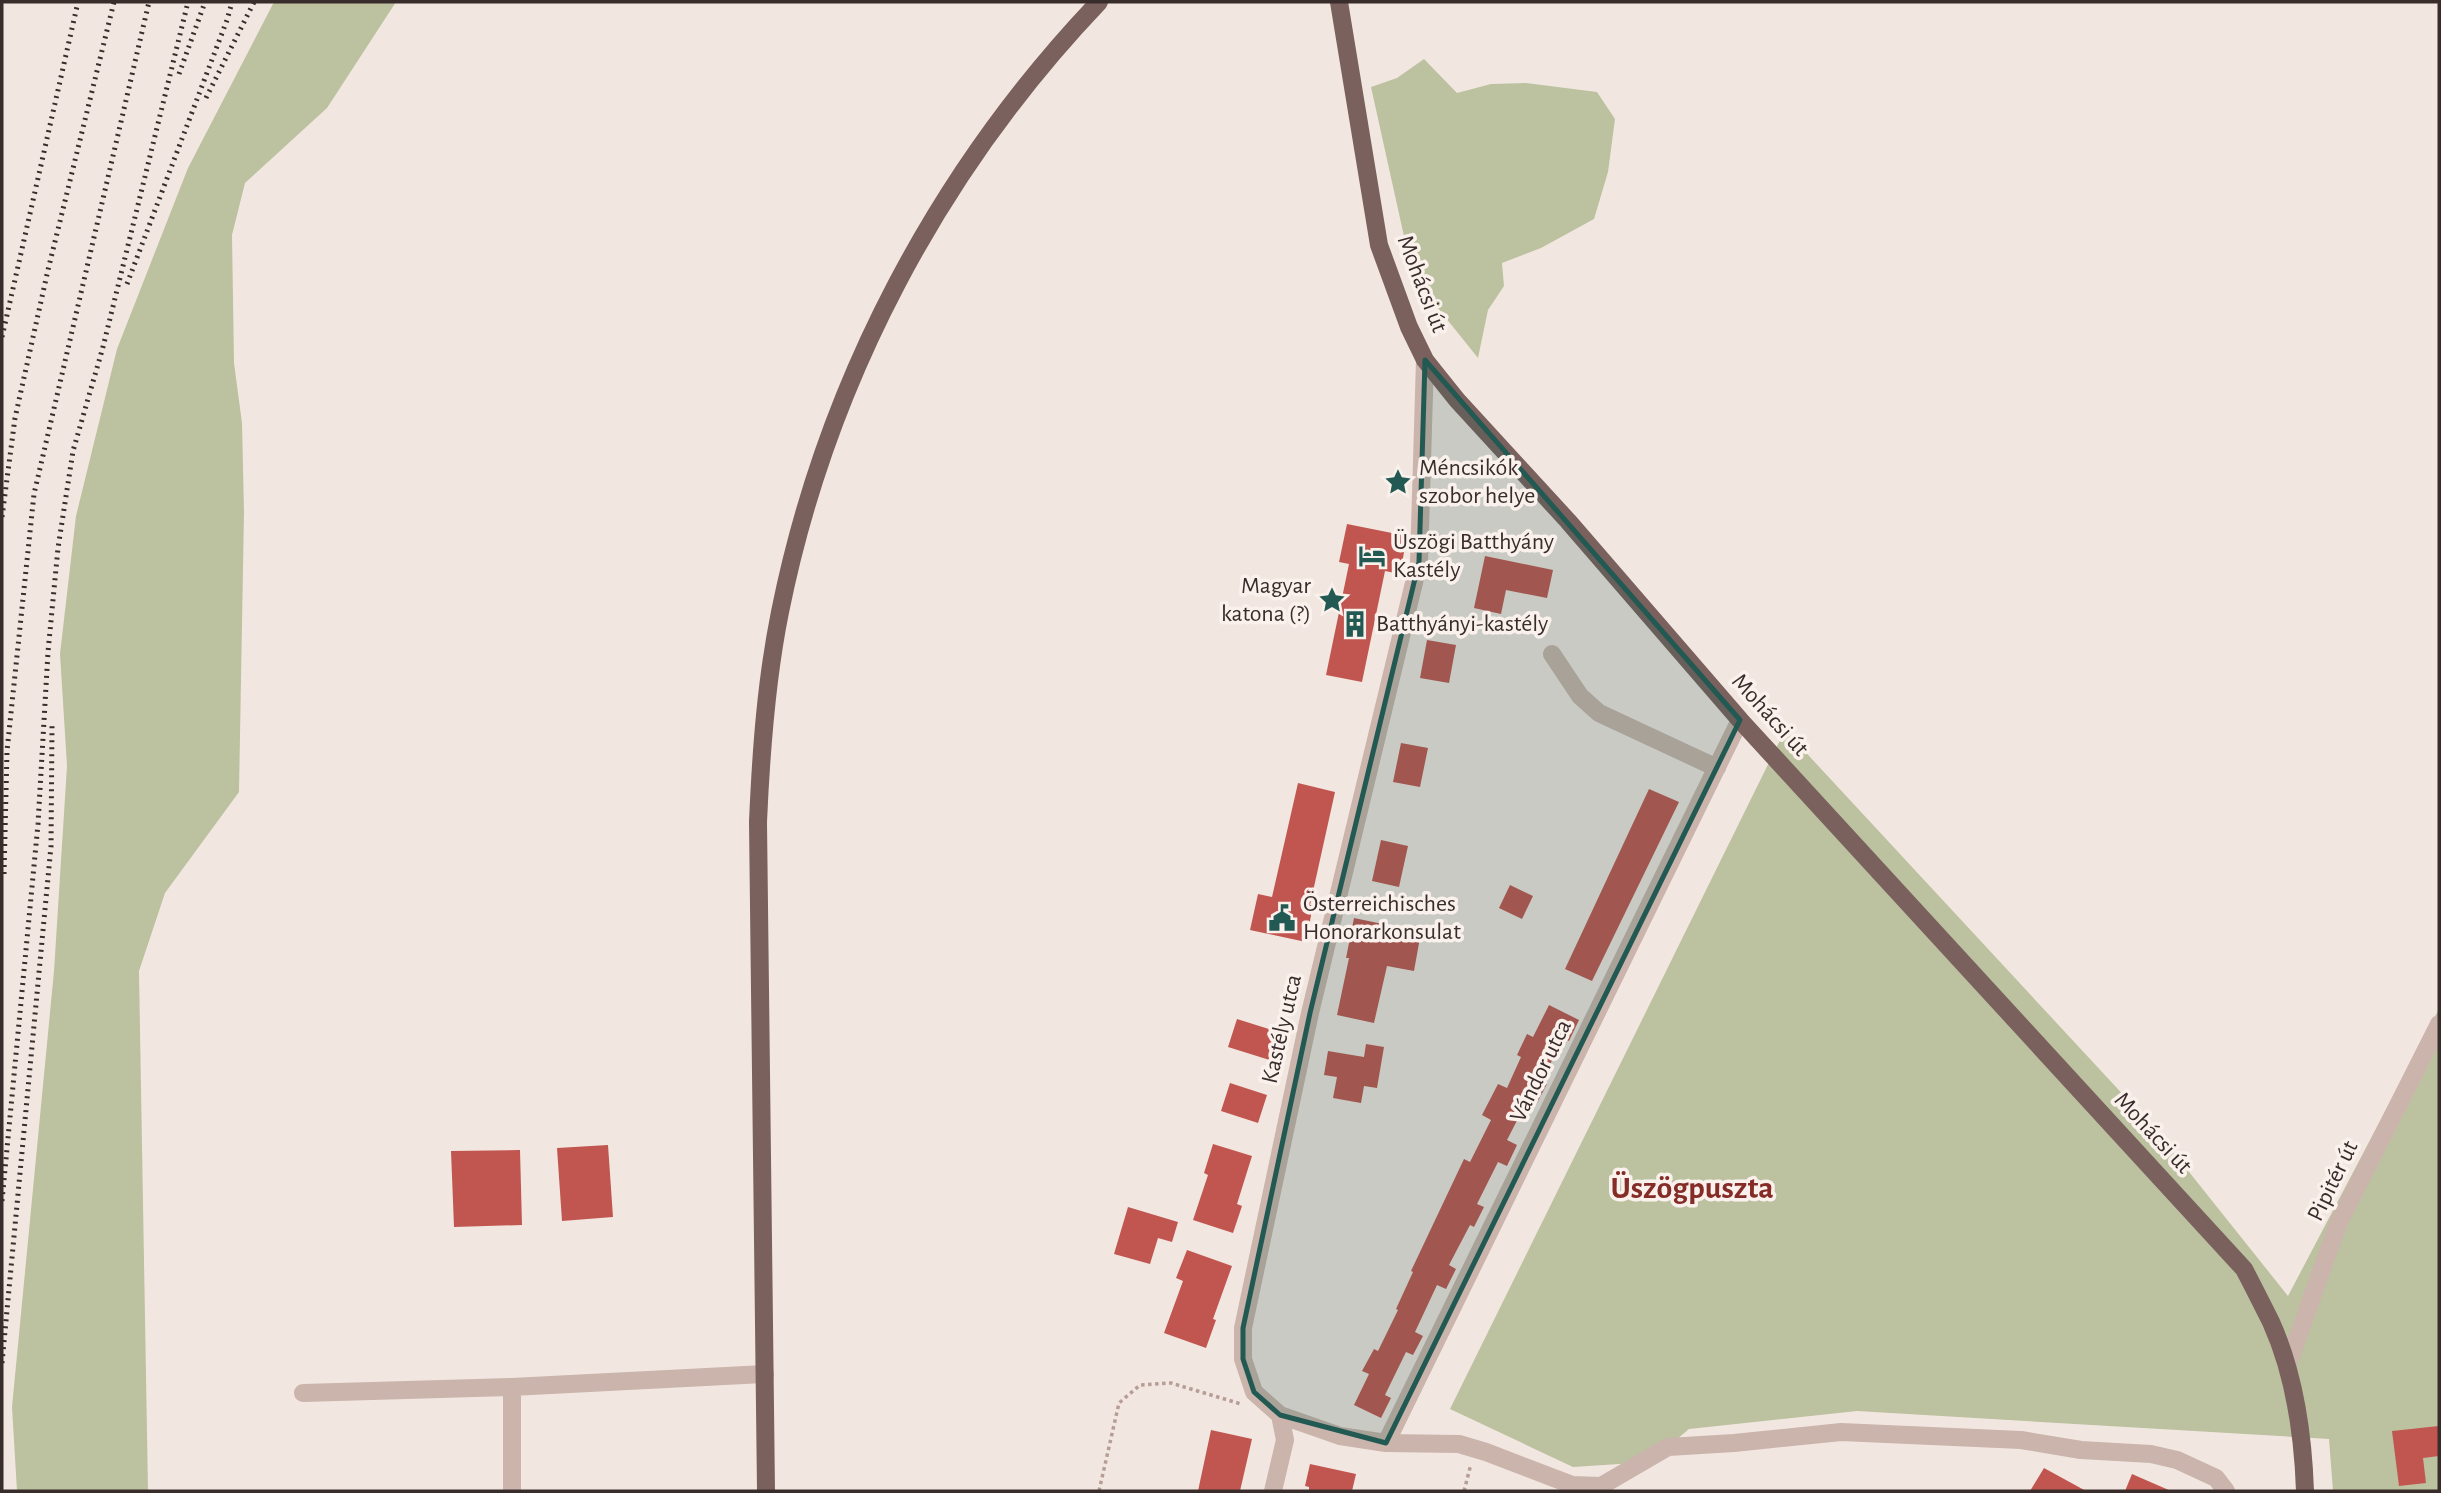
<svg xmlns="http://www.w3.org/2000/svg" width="2441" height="1493" font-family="'Alegreya Sans',sans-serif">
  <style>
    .green { fill: #bcc1a0 }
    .building { fill: #c15650 }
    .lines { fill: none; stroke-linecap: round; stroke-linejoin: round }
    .path { stroke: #b69e96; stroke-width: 3.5; stroke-dasharray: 3.5 3.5; stroke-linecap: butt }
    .minor { stroke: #cab4ac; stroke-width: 18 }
    .major { stroke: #7a615d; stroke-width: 18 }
    .rail { stroke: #392d2b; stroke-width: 5; stroke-dasharray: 2 5; stroke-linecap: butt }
    .marked { fill: #225952; fill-opacity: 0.2; stroke: #225952; stroke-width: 5; stroke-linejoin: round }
    .labels { text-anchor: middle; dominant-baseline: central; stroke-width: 7; stroke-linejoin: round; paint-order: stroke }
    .street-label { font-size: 24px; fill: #392d2b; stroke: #faf1ed }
    .poi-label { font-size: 24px; fill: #392d2b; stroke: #faf1ed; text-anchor: start }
    .district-label { font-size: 32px; font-weight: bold; fill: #852c27; stroke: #faf1ed }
  </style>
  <rect width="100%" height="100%" fill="#f2e7e0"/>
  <path class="green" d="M274 2H396L327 108 245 183 232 235 234 363 242 423 244 512 239 792 165 893 139 971 148 1491H17L12 1407 54 971 67 766 60 654 76 516 117 349 188 168Z
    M1424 59 1457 93 1491 84 1526 83 1597 92 1615 119 1608 172 1594 219 1541 248 1502 263 1504 286 1488 310 1478 358 1413 277 1371 87 1397 78Z
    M1785 730 2154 1128 2288 1296 2439 1009V1491H2333L2329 1439 1857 1411 1689 1429 1650 1462 1573 1467 1450 1409Z"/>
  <path class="building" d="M1347 524 1407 536 1400 574 1385 571 1362 682 1326 675 1349 564 1339 562Z
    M1485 556 1553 570 1547 598 1506 590 1501 614 1474 608Z
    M1427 640 1456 645 1449 683 1420 678Z
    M1401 743 1428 748 1420 787 1393 782Z
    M1298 783 1335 792 1310 905H1313L1306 942 1250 930 1258 894 1272 897Z
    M1649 789 1679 802 1592 981 1565 969Z
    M1381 840 1408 846 1399 887 1372 881Z
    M1510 885 1533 896 1522 919 1499 908Z
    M1354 918 1421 932 1414 971 1387 966 1374 1023 1337 1015 1349 958H1346Z
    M1549 1005 1579 1020 1569 1041 1563 1038 1542 1081 1547 1084 1537 1103 1528 1099 1507 1140 1517 1145 1507 1166 1498 1162 1477 1204 1484 1207 1474 1227 1470 1225 1449 1265 1456 1269 1446 1289 1437 1285 1415 1332 1423 1336 1413 1355 1406 1352 1385 1395 1391 1398 1381 1418 1354 1405 1369 1374 1362 1371 1374 1349 1378 1351 1398 1310 1396 1309 1413 1272 1411 1271 1464 1159 1470 1162 1491 1120 1482 1115 1498 1084 1507 1088 1521 1057 1517 1055 1527 1034 1533 1037Z
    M1237 1019 1282 1033 1273 1061 1228 1047Z
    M1366 1044 1384 1047 1377 1088 1364 1086 1361 1103 1333 1098 1337 1077 1324 1075 1328 1051 1364 1057Z
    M1230 1083 1267 1095 1258 1123 1221 1111Z
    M1213 1144 1252 1156 1237 1204 1242 1206 1233 1233 1193 1220 1208 1175 1204 1173Z
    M608 1145 613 1217 562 1221 557 1148Z
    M520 1150 522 1225 454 1227 451 1151Z
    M1128 1207 1178 1222 1172 1242 1158 1238 1150 1264 1114 1254Z
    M1187 1250 1232 1266 1213 1319 1216 1320 1206 1348 1164 1333 1183 1281 1176 1278Z
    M2439 1426V1456L2423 1458 2426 1483 2399 1486 2392 1431Z
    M1211 1430 1252 1439 1240 1491H1198Z
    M1310 1464 1356 1474 1352 1491H1309V1487L1305 1486Z
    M2044 1468 2086 1491H2030Z
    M2132 1474 2171 1491H2125Z"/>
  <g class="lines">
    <path class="path" d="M1099 1491 1119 1403 1140 1385 1171 1383 1241 1404
      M1464 1491 1471 1464"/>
    <path class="minor" d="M1552 654 1580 696 1599 713 1717 768
      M2287 1367 2338 1224 2439 1024
      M512 1387V1491
      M303 1393 512 1387 765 1374
      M1280 1415 1340 1436 1386 1443 1459 1444 1486 1452 1572 1485 1601 1486 1668 1447 1734 1443 1841 1432 2021 1440 2081 1450 2151 1454 2177 1460 2216 1478 2226 1491
      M1386 1443 1740 720
      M1273 1491 1285 1440 1280 1415 1254 1392 1243 1359V1328L1310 1013 1419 562 1425 360"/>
    <path class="major" d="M1339 2 1379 245 1409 327 1425 360 1457 400 1568 521 1740 720 2244 1269C2253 1286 2262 1304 2271 1322 2295 1375 2303 1433 2305 1491
      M766 1491 758 822C761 752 766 681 780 612 826 383 938 171 1099 2"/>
    <path class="rail" d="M179 74 205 2
      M206 98 254 2
      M127 284 227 20 232 2
      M2 337 78 2
      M2 517 15 418 48 270 114 2
      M4 874 7 751 34 494 149 2
      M2 1201 38 824 48 652 58 548 73 451 103 347 188 2
      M2 1363 51 846 52 726"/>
  </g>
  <path class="marked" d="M1425 360 1740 720 1386 1443 1280 1415 1254 1392 1243 1359V1328L1310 1013 1419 562Z"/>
  <defs>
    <symbol id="sight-bare" viewBox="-9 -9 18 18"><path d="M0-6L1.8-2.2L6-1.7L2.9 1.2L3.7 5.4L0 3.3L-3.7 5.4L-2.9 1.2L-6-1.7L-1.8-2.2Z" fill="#225952" stroke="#faf1ed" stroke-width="2.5" paint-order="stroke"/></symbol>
    <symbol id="hotel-bare" viewBox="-9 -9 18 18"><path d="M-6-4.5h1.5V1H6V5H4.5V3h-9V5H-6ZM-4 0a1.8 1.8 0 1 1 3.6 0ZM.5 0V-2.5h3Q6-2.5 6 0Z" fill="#225952" stroke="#faf1ed" stroke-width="2.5" paint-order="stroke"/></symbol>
    <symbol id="building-bare" viewBox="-9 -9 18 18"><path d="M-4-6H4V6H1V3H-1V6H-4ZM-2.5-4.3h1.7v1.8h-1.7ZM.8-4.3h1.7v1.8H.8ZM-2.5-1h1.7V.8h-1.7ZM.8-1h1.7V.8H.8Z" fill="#225952" stroke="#faf1ed" stroke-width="2.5" paint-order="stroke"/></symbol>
    <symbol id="civic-bare" viewBox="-9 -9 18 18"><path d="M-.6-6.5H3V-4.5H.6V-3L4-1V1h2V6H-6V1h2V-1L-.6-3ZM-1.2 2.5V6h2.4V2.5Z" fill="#225952" stroke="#faf1ed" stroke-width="2.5" paint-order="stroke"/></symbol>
  </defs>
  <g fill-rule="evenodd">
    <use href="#sight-bare" x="1379" y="463" width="38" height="38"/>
    <use href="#hotel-bare" x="1353" y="537" width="38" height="38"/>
    <use href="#sight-bare" x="1313" y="581" width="38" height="38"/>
    <use href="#building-bare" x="1336" y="605" width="38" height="38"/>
    <use href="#civic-bare" x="1263" y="899" width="38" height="38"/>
  </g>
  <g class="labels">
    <g class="street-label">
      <text transform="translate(1422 284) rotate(69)">Mohácsi út</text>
      <text transform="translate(1770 715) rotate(48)">Mohácsi út</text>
      <text transform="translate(1282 1029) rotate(-77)">Kastély utca</text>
      <text transform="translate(1541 1071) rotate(-64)">Vándor utca</text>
      <text transform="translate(2153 1133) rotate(47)">Mohácsi út</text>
      <text transform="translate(2333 1181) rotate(-64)">Pipitér út</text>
    </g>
    <g class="poi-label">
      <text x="1419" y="468">Méncsikók<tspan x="1419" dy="28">szobor helye</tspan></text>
      <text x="1393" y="542">Üszögi Batthyány<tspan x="1393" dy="28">Kastély</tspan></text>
      <text x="1311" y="586" text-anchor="end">Magyar<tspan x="1311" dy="28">katona (?)</tspan></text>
      <text x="1376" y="624">Batthyányi-kastély</text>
      <text x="1303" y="904">Österreichisches<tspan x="1303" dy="28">Honorarkonsulat</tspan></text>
    </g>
    <g class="district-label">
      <text x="1692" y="1188">Üszögpuszta</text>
    </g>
  </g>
  <rect width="2441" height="1493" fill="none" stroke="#392d2b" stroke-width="7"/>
</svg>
